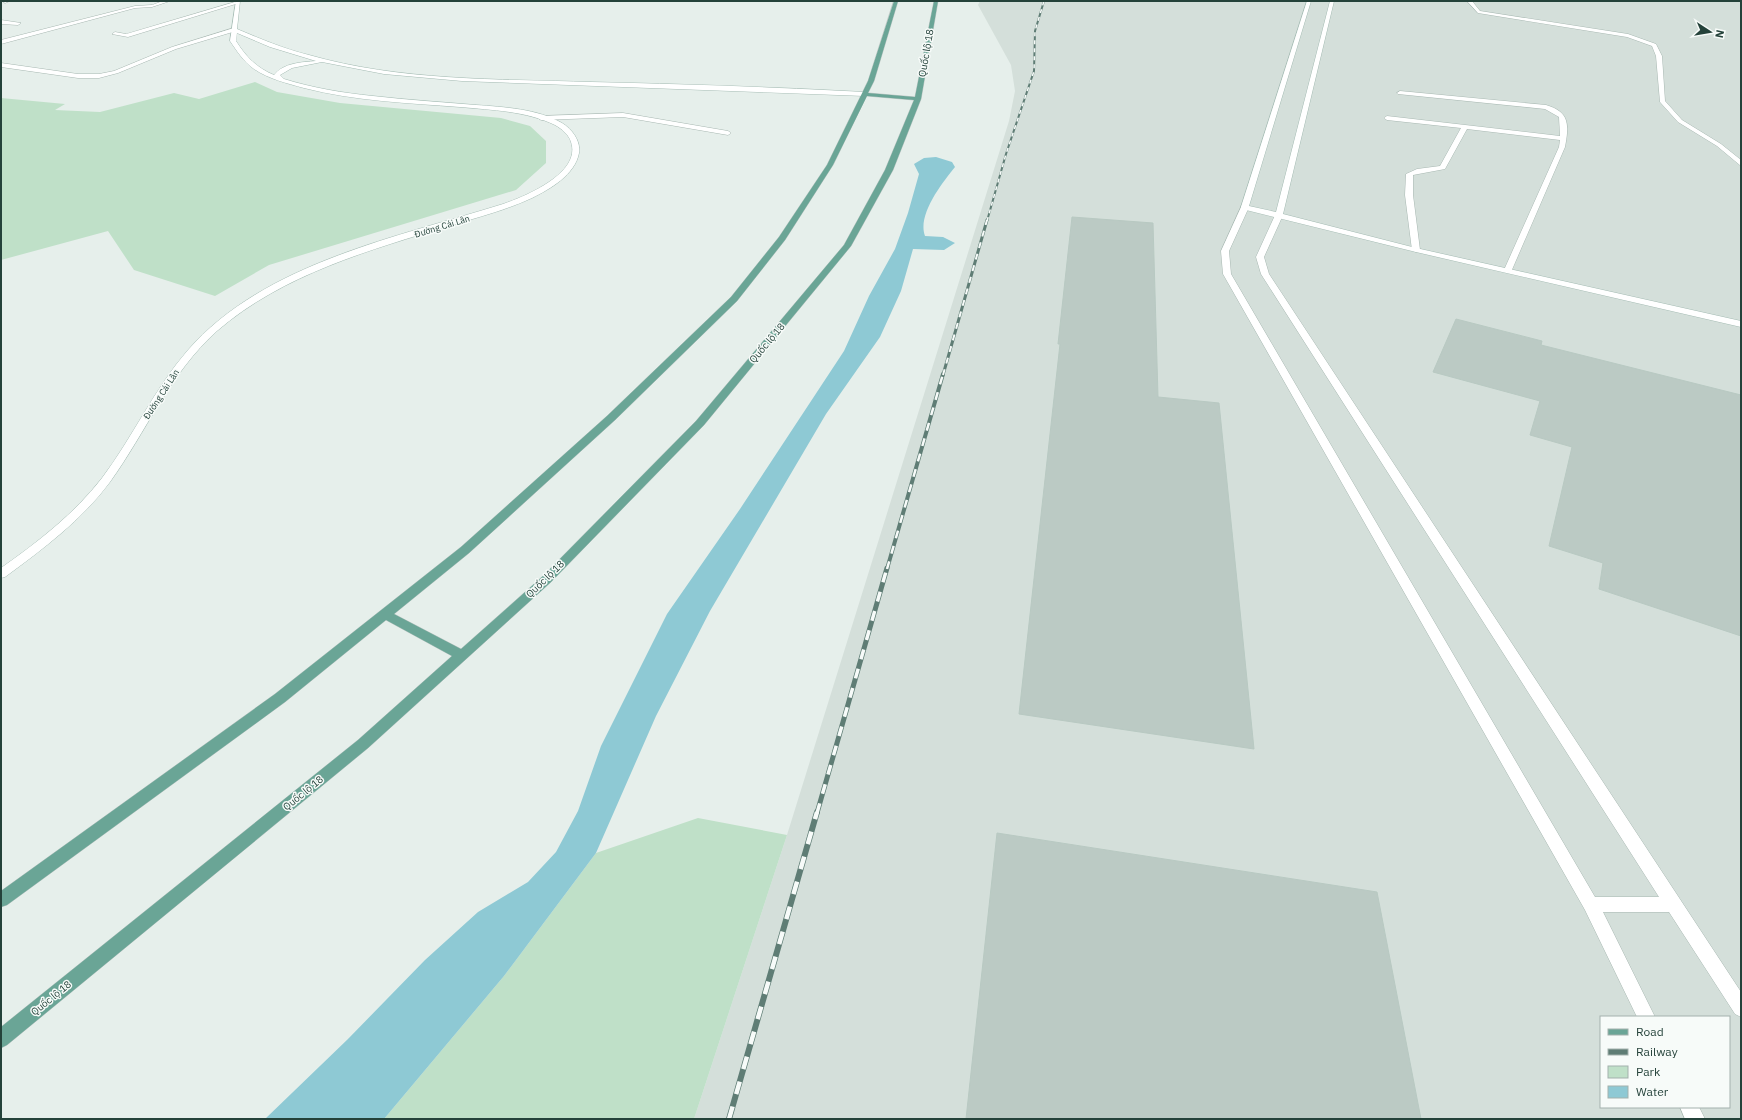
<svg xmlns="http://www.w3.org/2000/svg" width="1742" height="1120" font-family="'IBM Plex Sans',sans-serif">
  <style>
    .built { fill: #d4dfda; fill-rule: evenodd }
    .green { fill: #bfe0c8 }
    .water { fill: #8ec9d4 }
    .building { fill: #bbcac4; stroke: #b8c9c2 }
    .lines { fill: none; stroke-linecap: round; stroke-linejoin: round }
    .service-casing { stroke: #a8b8b2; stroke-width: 1 }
    .minor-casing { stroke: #a8b8b2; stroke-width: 1 }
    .secondary-casing { stroke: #a4bbb3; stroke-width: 1 }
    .primary-casing { stroke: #c2cac8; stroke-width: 1 }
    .service { fill: #fff; fill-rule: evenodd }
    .minor { fill: #fff; fill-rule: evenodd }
    .secondary { fill: #fff; fill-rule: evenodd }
    .primary { fill: #6aa596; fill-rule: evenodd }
    .rail-far4-casing { stroke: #5f7d75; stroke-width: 2 }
    .rail-far3-casing { stroke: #5f7d75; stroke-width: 3 }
    .rail-far2-casing { stroke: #5f7d75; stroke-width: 4 }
    .rail-far1-casing { stroke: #5f7d75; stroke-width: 5 }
    .rail-casing { stroke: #5f7d75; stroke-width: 6 }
    .rail-far4 { stroke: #f7fbf9; stroke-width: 1.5; stroke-dasharray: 4; stroke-linecap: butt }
    .rail-far3 { stroke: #f7fbf9; stroke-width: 2; stroke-dasharray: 6; stroke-linecap: butt }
    .rail-far2 { stroke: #f7fbf9; stroke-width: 2.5; stroke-dasharray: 8; stroke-linecap: butt }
    .rail-far1 { stroke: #f7fbf9; stroke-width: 3.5; stroke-dasharray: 10; stroke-linecap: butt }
    .rail { stroke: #f7fbf9; stroke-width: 4.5; stroke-dasharray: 13; stroke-linecap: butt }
    .labels { text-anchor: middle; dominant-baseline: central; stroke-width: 3; stroke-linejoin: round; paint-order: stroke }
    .far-street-label { font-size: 9px; fill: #24423a; stroke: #f7fbf9 }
    .street-label { font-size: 10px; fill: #24423a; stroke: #f7fbf9 }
  </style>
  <rect width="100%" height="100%" fill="#e6efeb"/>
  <path class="built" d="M980 1H1741V1119H694L787 835 1009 121 1015 91 1011 65 978 5ZM1601 1017H1729V1107H1601Z"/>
  <path class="green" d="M255 82 277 92 340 103 501 118 530 126 546 141V163L516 190 269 265 215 296 134 270 108 231 1 260V98L65 104 55 110 100 112 174 93 199 99Z
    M698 818 787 835 694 1119H384L504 976 596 853Z"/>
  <path class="water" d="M936 157 952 162 955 167C942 183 917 215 925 236L943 237 955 243 944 250 913 249 901 291 880 337 826 414 710 611 656 716 596 853 504 976 384 1119H265L348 1039 425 960 478 912 528 882 556 852 578 811 601 746 667 614 740 509 844 351 869 296 895 249 908 213 919 174 914 164 924 158Z"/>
  <path class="building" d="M1072 217 1153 223 1158 397 1219 403 1254 749 1019 714 1060 344H1058Z
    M1456 319 1542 341 1541 345 1741 395V636L1599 589 1603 563 1549 546 1572 447 1530 435 1540 401 1433 372Z
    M997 833 1377 892 1421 1119H966Z"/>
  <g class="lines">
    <defs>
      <path id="service" d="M1467 1H1472L1480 11 1628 34 1656 44 1662 56 1665 101 1682 120 1721 144 1741 160V166L1717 146 1678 122 1660 102 1656 56 1652 46 1627 37 1478 13Z
        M623 113 728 131 731 133 728 135 623 117 541 120 538 118 541 116Z
        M1242 205 1249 207 1229 251 1231 274 1595 897H1659L1261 274 1256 257 1276 213 1283 215 1264 257 1269 274 1741 992V1017L1735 1014 1669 912H1603L1655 1017H1637L1585 910 1223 274 1221 251Z
        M1680 1107H1699L1705 1119H1685Z"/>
      <path id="minor" d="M3 1H10L5 3Z
        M163 1H170L152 7 135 8 1 44V40L135 6 152 5Z
        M235 2 239 3 128 37 112 34 115 32 126 34Z
        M1 20 21 23 18 25 1 24Z
        M234 28 236 31 176 49 118 73 99 78H78L1 67V63L78 74H99L114 71 172 47Z
        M1400 91 1546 105C1570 112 1569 125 1565 147L1511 272H1508L1504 270 1559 147 1560 140 1467 129 1445 169 1413 175V195L1420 250 1416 252 1412 250 1405 195 1406 174 1417 169 1440 166 1461 128 1387 120 1384 118 1387 116 1560 136 1559 117 1545 109 1398 94 1397 93Z"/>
      <path id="secondary" d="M236 1H240L237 29C261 39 284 49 309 55 400 81 497 79 591 82 682 84 774 87 865 92L868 94 865 96 462 81 384 74 322 62 292 68 280 75 284 79C313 88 343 93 373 96 408 100 442 102 476 105 504 107 538 109 562 123 572 129 581 141 579 153 575 175 550 189 532 198 506 210 479 217 452 225 370 250 283 274 217 331 170 373 146 432 110 482 82 520 43 549 5 577L1 578V568C38 542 74 514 102 478 133 437 154 389 188 350 264 263 398 237 503 204 524 197 582 173 571 142 569 135 562 129 555 125 526 111 492 110 460 107 408 103 355 101 304 88 286 83 269 79 254 69 243 61 237 51 230 41ZM237 33 270 47 316 61C302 62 283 63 274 75 257 68 246 57 236 41Z
        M1307 1H1311L1249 206 1276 212 1330 1H1334L1283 214 1416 248 1741 321V327L1416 252 1242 209 1241 207Z"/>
      <path id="primary" d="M894 1H898L874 81 868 93 915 97 934 1H938L921 99 893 170 851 246 704 425 551 582 368 748 7 1045 1 1048V1027L358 740 452 656 386 620 285 702 7 905 1 907V891L275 694 461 547 607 416 731 297 779 237 827 165 868 81ZM867 96 914 100 885 170 844 245 696 421 543 576 461 649 394 614 469 553 615 420 737 301 785 240 833 165Z"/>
    </defs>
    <use href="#service" class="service-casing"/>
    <use href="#minor" class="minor-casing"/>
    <use href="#secondary" class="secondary-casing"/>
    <use href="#primary" class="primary-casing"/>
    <use href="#service" class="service"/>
    <use href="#minor" class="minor"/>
    <use href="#secondary" class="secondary"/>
    <use href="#primary" class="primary"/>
    <defs>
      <path id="rail-far4" d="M987 221 1006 154 1034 71 1035 31 1044 1"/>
      <path id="rail-far3" d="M943 375 987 220"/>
      <path id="rail-far2" d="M887 569 943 374"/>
      <path id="rail-far1" d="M817 813 887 568"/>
      <path id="rail" d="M729 1119 817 812"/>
    </defs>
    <use href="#rail-far4" class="rail-far4-casing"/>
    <use href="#rail-far3" class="rail-far3-casing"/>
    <use href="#rail-far2" class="rail-far2-casing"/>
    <use href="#rail-far1" class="rail-far1-casing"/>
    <use href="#rail" class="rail-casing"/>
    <use href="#rail-far4" class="rail-far4"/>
    <use href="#rail-far3" class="rail-far3"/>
    <use href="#rail-far2" class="rail-far2"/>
    <use href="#rail-far1" class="rail-far1"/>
    <use href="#rail" class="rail"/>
  </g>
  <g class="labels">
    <g class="far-street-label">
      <text transform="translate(442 226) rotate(-17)">Đường Cái Lân</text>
      <text transform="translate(161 394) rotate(-57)">Đường Cái Lân</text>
    </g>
    <g class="street-label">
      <text transform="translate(926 53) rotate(-80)">Quốc lộ 18</text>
      <text transform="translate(767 343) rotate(-50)">Quốc lộ 18</text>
      <text transform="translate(545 579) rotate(-44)">Quốc lộ 18</text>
      <text transform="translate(303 793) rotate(-39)">Quốc lộ 18</text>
      <text transform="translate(51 998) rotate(-39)">Quốc lộ 18</text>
    </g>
  </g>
  <rect width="1742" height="1120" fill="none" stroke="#24423a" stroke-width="4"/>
  <rect x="1600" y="1016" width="130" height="92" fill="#f7fbf9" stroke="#a3b1ad"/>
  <rect x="1608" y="1029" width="20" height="6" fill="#6aa596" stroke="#a3b1ad"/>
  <text x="1636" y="1036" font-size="12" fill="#24423a">Road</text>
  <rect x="1608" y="1049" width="20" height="6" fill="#5f7d75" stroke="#a3b1ad"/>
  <text x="1636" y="1056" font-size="12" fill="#24423a">Railway</text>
  <rect x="1608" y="1066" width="20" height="12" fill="#bfe0c8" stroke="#a3b1ad"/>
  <text x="1636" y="1076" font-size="12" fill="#24423a">Park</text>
  <rect x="1608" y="1086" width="20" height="12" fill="#8ec9d4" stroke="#a3b1ad"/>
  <text x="1636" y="1096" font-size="12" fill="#24423a">Water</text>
  <g transform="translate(1710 32) rotate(102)" stroke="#f7fbf9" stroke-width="3" paint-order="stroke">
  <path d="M0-3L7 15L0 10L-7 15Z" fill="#24423a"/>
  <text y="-6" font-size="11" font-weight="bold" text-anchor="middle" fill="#24423a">N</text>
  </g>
</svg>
